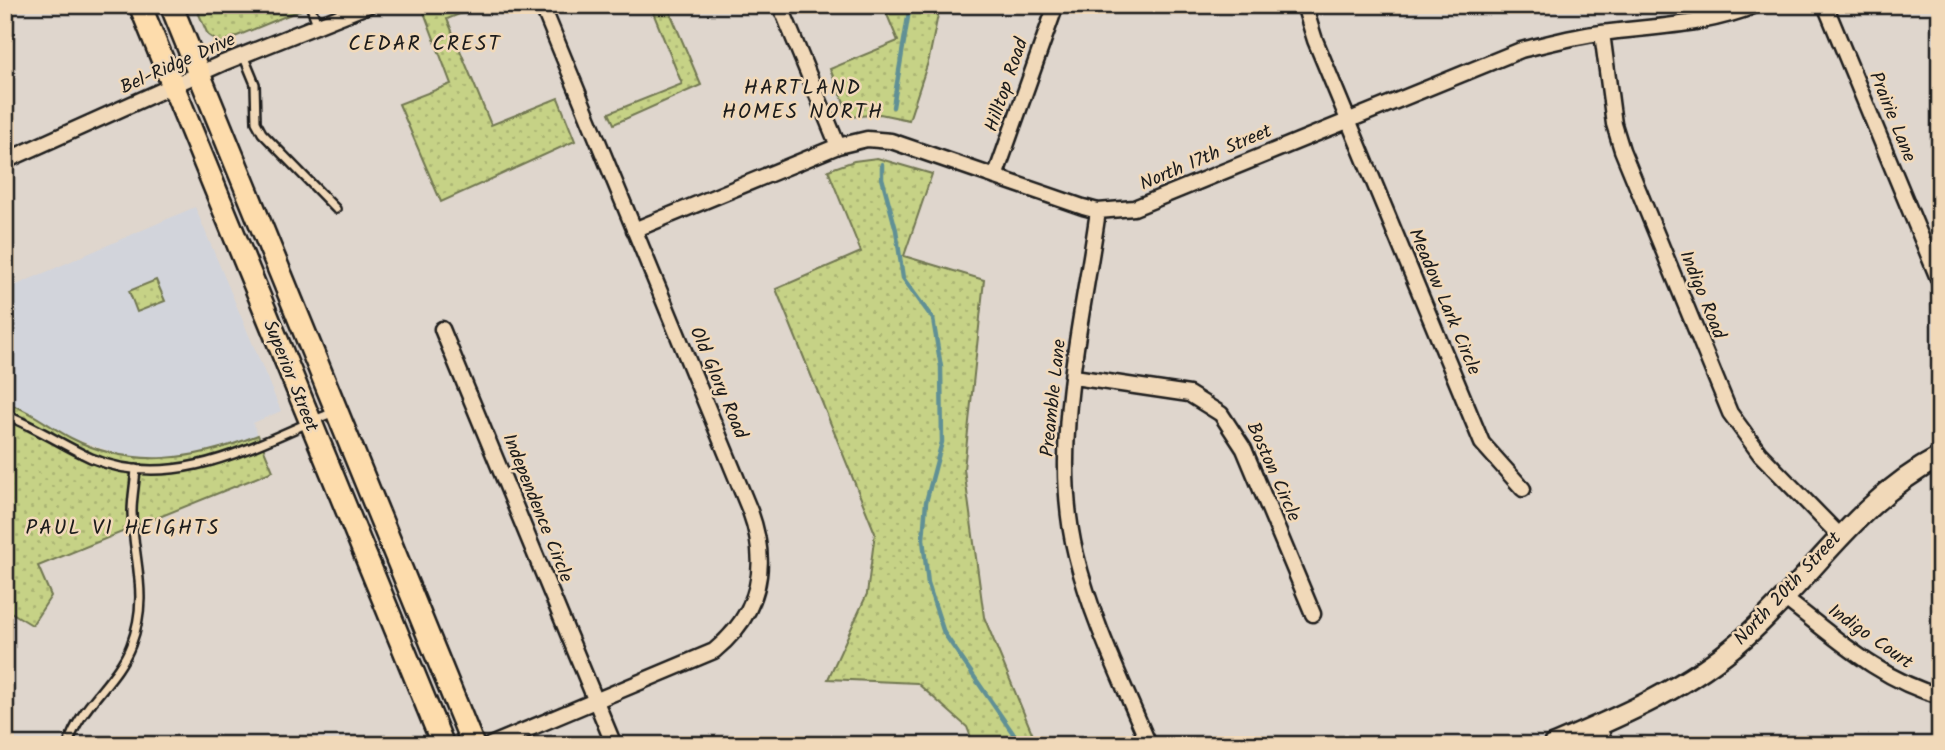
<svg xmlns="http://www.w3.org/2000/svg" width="1945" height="750" font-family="Kalam,sans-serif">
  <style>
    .built { fill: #d2d4db }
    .grass { fill: url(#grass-dots); stroke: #717751; stroke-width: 2 }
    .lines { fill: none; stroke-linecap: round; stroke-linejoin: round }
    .stream { stroke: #609095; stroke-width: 4.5 }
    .lane-casing { stroke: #1c1c1c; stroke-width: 12 }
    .street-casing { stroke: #1c1c1c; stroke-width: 19 }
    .secondary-casing { stroke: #1c1c1c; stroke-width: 24 }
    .primary-casing { stroke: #1c1c1c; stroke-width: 26 }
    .lane { stroke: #f1d9b9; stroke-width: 7 }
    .street { stroke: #f1d9b9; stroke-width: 14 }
    .secondary { stroke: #f1d9b9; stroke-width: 19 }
    .primary { stroke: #fddcac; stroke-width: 21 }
    .labels { text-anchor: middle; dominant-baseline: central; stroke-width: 5; stroke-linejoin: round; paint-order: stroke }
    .street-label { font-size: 19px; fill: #1c1c1c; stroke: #f1d9b9 }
    .neighbourhood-label { font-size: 21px; letter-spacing: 2px; fill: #1c1c1c; stroke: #f1d9b9 }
  </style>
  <defs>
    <pattern id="grass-dots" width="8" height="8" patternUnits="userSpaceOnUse" patternTransform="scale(1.75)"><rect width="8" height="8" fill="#c6d286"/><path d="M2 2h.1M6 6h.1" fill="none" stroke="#aab473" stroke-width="1.8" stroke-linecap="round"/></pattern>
  </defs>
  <rect width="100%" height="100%" fill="#dfd6cd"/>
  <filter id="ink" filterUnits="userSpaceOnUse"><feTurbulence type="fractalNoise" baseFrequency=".0143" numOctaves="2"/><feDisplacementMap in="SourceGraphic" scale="14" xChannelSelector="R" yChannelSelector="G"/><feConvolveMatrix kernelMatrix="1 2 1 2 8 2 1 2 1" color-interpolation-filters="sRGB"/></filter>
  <g filter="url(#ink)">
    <path class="built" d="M195 207 281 411 253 423 258 435 209 452 180 458 124 456 72 438 5 403V290Z"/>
    <path class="grass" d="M195 5H313L220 43 208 35Z
      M428 5H482L447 19 491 125 558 98 575 141 441 202 399 104 451 84 422 7Z
      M650 5H667L701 85 614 124 609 113 682 84Z
      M883 5H940L929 59 909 120 880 114 850 117 830 69 898 41Z
      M877 158 932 174 904 256 984 280 964 469 984 617 1037 745H974L967 727 917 683 828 679 867 594 875 533 776 289 861 252 828 170 854 161Z
      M156 280 165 301 137 312 129 291Z
      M5 403C29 409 50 427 71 438 133 470 196 460 258 435L273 471 38 566 51 596 32 625 9 611 5 612Z"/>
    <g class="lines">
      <path class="stream" d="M893 107 910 5
        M882 164V178L896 230 903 278 933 319 941 367 942 442 926 502 923 539 928 584 944 633 1021 745"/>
      <defs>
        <path id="lane" d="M310 5 317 24
          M243 55 255 84 256 122 262 133 336 209
          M5 415C35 426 62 445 91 458 175 494 260 442 336 411
          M68 745C79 706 117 682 131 645 150 595 133 561 132 512 132 498 135 483 136 469"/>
        <path id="street" d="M780 5 838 146
          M1304 5 1315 40 1482 443 1523 489
          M1825 5 1940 283
          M1602 33 1614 124 1622 150 1730 413 1760 454 1839 535
          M5 161 223 63 369 5
          M995 177 1056 5
          M1098 211C1083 320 1049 447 1076 555 1092 621 1123 683 1149 745
          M634 230 838 146 867 139 891 141 1083 207 1098 211 1134 208 1521 50C1547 44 1574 36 1601 33 1654 26 1706 26 1756 5
          M442 329 614 745
          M1074 377 1189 394 1221 414 1244 449 1313 614
          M1784 598C1833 635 1879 680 1940 696
          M1598 726 1606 745
          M490 745 714 651C760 613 770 566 750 511L542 5"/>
        <path id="secondary" d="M1553 745C1621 716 1688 688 1744 638 1812 578 1857 500 1940 457"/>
        <path id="primary" d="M140 5 443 745
          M171 5 473 745"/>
      </defs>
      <use href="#lane" class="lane-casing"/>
      <use href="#street" class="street-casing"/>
      <use href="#secondary" class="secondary-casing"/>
      <use href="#primary" class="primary-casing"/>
      <use href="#lane" class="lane"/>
      <use href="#street" class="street"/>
      <use href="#secondary" class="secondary"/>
      <use href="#primary" class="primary"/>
    </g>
  </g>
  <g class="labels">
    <g class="street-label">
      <text transform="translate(178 64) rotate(-24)">Bel-Ridge Drive</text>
      <text transform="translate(1007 85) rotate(-71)">Hilltop Road</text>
      <text transform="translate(1892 117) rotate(68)">Prairie Lane</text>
      <text transform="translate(1206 158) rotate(-23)">North 17th Street</text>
      <text transform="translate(1702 295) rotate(68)">Indigo Road</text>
      <text transform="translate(1444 302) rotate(67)">Meadow Lark Circle</text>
      <text transform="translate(290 376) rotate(68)">Superior Street</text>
      <text transform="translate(718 383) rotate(67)">Old Glory Road</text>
      <text transform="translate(1054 398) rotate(-84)">Preamble Lane</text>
      <text transform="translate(1273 472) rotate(66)">Boston Circle</text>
      <text transform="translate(537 508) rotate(68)">Independence Circle</text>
      <text transform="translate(1788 589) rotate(-47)">North 20th Street</text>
      <text transform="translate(1870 637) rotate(35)">Indigo Court</text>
    </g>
    <g class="neighbourhood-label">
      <text x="425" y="44">CEDAR CREST</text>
      <text x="803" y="88">HARTLAND<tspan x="803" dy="24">HOMES NORTH</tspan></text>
      <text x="123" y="528">PAUL VI HEIGHTS</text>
    </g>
  </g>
  <rect width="1945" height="750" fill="none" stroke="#f1d9b9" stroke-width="28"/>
  <rect x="14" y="14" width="1917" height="722" fill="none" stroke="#1c1c1c" stroke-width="2.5" filter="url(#ink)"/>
</svg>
